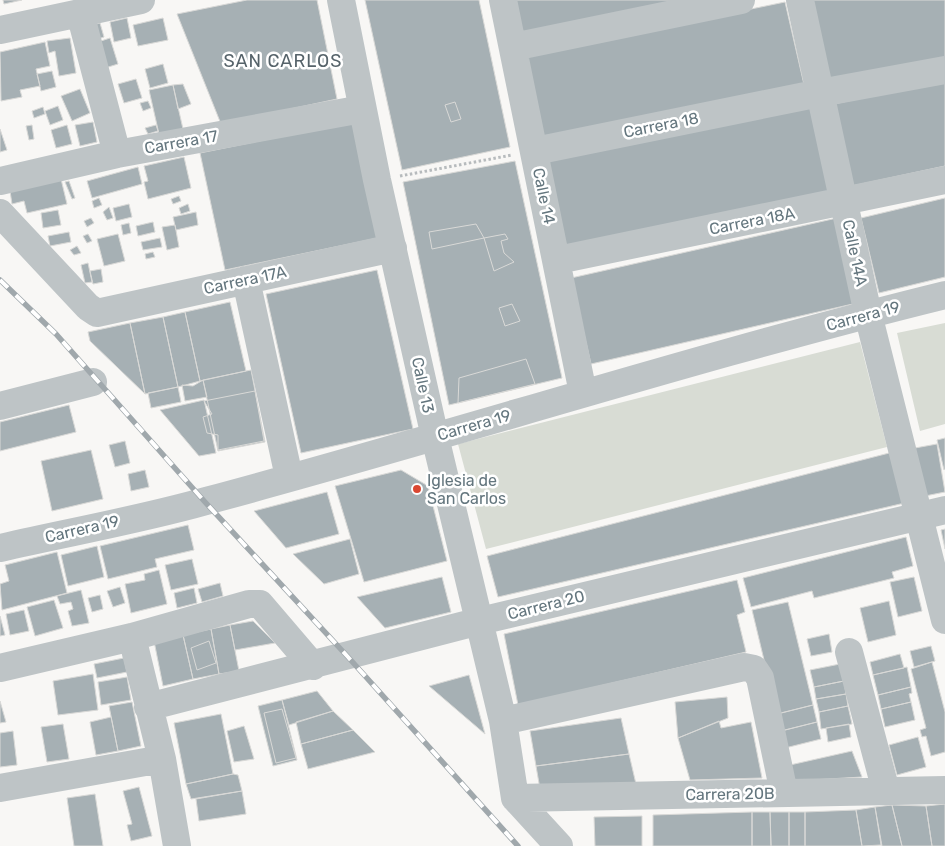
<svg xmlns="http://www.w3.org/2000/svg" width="945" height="846" font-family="Rubik,sans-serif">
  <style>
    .green { fill: #d8dcd4 }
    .building { fill: #a6b0b4; stroke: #d9d9d7 }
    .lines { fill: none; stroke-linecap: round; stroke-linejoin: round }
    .path { stroke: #b7bbbd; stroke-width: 3; stroke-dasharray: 2.5 2.5; stroke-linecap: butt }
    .minor { stroke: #bec4c6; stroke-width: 28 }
    .rail-casing { stroke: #a0a8ac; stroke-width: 5.5 }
    .rail { stroke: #fff; stroke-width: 4; stroke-dasharray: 11; stroke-linecap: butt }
    .poi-dot { fill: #da4732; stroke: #fff; stroke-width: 2 }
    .labels { text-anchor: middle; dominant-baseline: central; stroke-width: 5; stroke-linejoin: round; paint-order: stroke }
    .street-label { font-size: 16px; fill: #64767e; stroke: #fff }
    .poi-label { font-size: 16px; fill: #64767e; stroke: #fff; text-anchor: start }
    .neighbourhood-label { font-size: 18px; letter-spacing: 1px; fill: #56636a; stroke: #fff }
  </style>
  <rect width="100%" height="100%" fill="#f8f7f5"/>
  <path class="green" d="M945 323V424L920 431 897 333Z
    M860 342 887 447 486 549 458 444Z"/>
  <path class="building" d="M3 0H22L4 4Z
    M247 0H317L337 99 221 124 177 14Z
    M365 0H479L510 147 402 170Z
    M511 0H693L518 35Z
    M812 0H945V57L829 80Z
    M785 2 805 89 541 144 524 56Z
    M127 18 131 38 114 42 110 22Z
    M163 18 168 40 138 46 133 25Z
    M100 23 104 37 98 39 93 25Z
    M70 38 76 73 59 76 55 51 49 53 47 41Z
    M110 38 118 64 105 68 98 42Z
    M45 42 50 66 36 69 40 86 20 90 22 97 1 101 0 52Z
    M163 64 168 83 150 88 145 69Z
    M52 71 56 87 41 91 37 74Z
    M136 79 142 98 124 103 118 84Z
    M945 80V166L852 186 834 104Z
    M183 84 191 104 178 109 173 85Z
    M173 85 183 129 159 134 149 90Z
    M80 89 90 113 72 121 61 96Z
    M148 101 151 108 143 111 140 103Z
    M455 102 461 119 451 122 445 105Z
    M811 103 830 191 562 248 544 160Z
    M58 106 63 120 50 125 45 111Z
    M43 107 45 114 34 118 32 111Z
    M93 122 97 142 80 146 75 125Z
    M353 122 378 238 225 270 200 153Z
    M32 125 34 139 29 140 26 126Z
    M67 125 72 144 56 148 51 130Z
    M156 125 158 131 148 134 145 128Z
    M0 129 7 150 0 152Z
    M184 157 191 188 148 199 144 182 148 181 144 166Z
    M515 161 562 378 449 405 403 182Z
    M138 167 142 184 92 198 87 181Z
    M61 179 67 204 27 213 24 201 12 204 10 191Z
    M69 181 75 198 72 199 65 182Z
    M179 196 181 201 173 204 171 199Z
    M99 198 102 205 94 208 92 201Z
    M945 198V277L879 293 861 218Z
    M129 204 132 217 116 221 113 208Z
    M188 204 190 211 181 214 179 208Z
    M109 207 113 218 107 220 103 212Z
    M58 210 61 225 43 228 41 213Z
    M196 212 198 225 176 230 173 217Z
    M91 218 94 223 87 227 84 221Z
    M837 218 857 303 591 364 571 278Z
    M153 222 155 232 138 236 136 226Z
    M129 223 131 233 123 235 121 225Z
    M476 224 484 238 432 249 429 232Z
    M175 225 179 247 167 250 162 227Z
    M69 232 71 242 50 246 48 236Z
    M88 234 92 241 87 243 83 236Z
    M118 234 125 261 104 266 97 239Z
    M505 234 508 239 501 241 504 253 514 262 494 271 484 238Z
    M160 238 162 247 143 250 141 242Z
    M77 246 81 253 74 255 70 250Z
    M153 252 155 257 146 259 145 254Z
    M88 263 92 282 85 283 81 265Z
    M101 269 103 282 93 284 90 271Z
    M377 270 413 429 301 453 266 294Z
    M230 302 246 371 200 381 185 312Z
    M512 304 520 321 505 326 499 308Z
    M185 312 200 381 178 387 163 317Z
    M163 317 178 387 145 394 130 323Z
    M130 323 145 394 90 341 88 332Z
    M526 359 535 384 458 403 459 378Z
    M251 370 265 442 218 451 203 380Z
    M203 380 207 397 185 401 182 385 193 386Z
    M178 387 181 402 151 408 148 393Z
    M255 391 264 441 218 450V435L207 433 203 417 212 414 204 401Z
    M204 400 216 453 199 456 160 410Z
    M69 405 76 432 0 451V422Z
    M945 438V469L944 470 937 440Z
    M125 441 130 463 115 467 109 445Z
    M937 444 945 492 925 496 915 448Z
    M91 450 103 499 52 511 41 461Z
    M897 451 909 502 498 597 487 556Z
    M145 470 149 487 131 491 128 474Z
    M401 470 428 486 447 561 364 582 335 486Z
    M327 492 339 534 286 548 254 511Z
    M188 525 194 550 155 559 157 567 108 579 100 546Z
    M945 529V549L941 530Z
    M906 537 913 566 892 572 894 578 814 598 812 591 751 607 743 578Z
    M350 539 359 574 324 584 293 554Z
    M97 546 104 577 68 586 61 555Z
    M57 552 67 593 2 610 0 584 9 581 5 565Z
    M192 559 198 584 171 590 165 565Z
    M159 570 167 604 131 613 125 584 145 580 144 574Z
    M442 577 451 612 385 628 357 597Z
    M914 577 922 611 898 617 890 582Z
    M737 580 745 612 737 615 746 652 518 705 504 634Z
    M220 583 223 596 202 602 198 589Z
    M120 587 125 603 113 607 107 591Z
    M194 588 197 603 177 608 174 593Z
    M81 590 89 623 72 626 68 611 73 609 71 602 60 604 57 596Z
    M100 595 103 609 92 612 88 598Z
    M54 600 63 628 35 636 27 607Z
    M889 601 896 635 868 642 860 608Z
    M788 602 813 705 777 714 752 610Z
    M24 610 29 631 10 635 6 614Z
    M0 616 5 635 0 636Z
    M253 621 275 643 235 650 230 625Z
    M230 625 239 671 219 674 211 629Z
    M211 629 219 674 193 679 183 635Z
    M829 634 832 652 811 656 807 639Z
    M183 635 193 679 163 686 154 641Z
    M209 641 216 663 197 670 191 648Z
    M931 646 935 661 914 667 910 651Z
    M900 654 904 668 873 675 870 662Z
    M124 658 127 672 97 678 94 664Z
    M932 662 945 712V752L931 756 926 736 922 737 920 730 926 728 911 669Z
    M840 664 844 681 814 687 810 670Z
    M907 667 911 687 878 695 873 675Z
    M93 674 98 710 58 715 53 681Z
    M469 675 485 734 429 686Z
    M127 677 131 700 101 705 98 682Z
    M844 681 846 694 816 699 814 687Z
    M911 687 912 693 909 694 911 702 881 709 878 695Z
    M317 691 333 711 289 725 282 700Z
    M846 694 848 706 819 712 816 699Z
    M727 697 728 718 678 738 675 702Z
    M282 700 297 760 273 766 258 706Z
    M0 701 6 722 0 723Z
    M132 702 141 746 118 751 109 706Z
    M911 702 915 720 885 727 881 709Z
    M813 705 817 722 781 731 777 714Z
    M848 706 852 724 821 729 819 712Z
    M282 709 296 758 276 763 264 713Z
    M333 711 353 730 301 744 296 722Z
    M221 714 233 774 186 784 174 723Z
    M111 717 118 751 96 755 90 722Z
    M621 718 629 754 536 766 530 731Z
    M719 721 721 728 751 722 762 778 690 780 678 738Z
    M817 722 821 739 785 748 781 731Z
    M63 724 69 759 47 762 41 727Z
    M849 724 851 737 828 742 826 728Z
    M244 726 254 759 234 762 227 731Z
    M353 730 375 752 308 769 301 744Z
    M13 731 17 765 0 767V733Z
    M918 737 926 767 897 775 889 745Z
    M852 751 862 777 794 781 790 765Z
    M629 754 636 784 540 789 536 766Z
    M233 774 238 775 242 791 191 799 186 784Z
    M139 787 152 836 131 841 127 825 132 824 123 791Z
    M242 791 246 814 199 821 196 799Z
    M95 794 103 846H74L67 798Z
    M945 804V846H932L926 806Z
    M892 805 902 846H882L875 807Z
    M892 805 926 806 932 846H902Z
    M875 807 881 845 862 846 856 810Z
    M856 810 862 846H805V812Z
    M752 812V846H653V815Z
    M752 812H770L771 846H752Z
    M770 812H789V846H771Z
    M789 812H805V846H789Z
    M642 816V846H595L594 817Z"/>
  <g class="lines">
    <path class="path" d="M400 176 512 155"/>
    <path class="minor" d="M341 0 377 180 435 437 503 721 515 798
      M503 0 583 393
      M800 0 868 314 945 620
      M80 13 117 154
      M0 30 141 0
      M513 47 741 0
      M535 151 820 93 945 70
      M0 181 117 154 362 109
      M0 213 88 307 97 313 393 248
      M558 260 945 180
      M246 280 289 477
      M0 406 93 382
      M0 548C69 532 139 520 206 501 453 435 697 356 945 295
      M132 637 162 759 177 846
      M849 652 886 791
      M0 668 132 637 249 604H260L313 666
      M148 707 480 621 945 510
      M503 721 744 667 754 669 760 678 784 793
      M0 788 162 759
      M515 798 945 790
      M515 798 559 846"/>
    <defs>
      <path id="rail" d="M0 280 56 334 205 502 348 657 518 846"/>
    </defs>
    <use href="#rail" class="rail-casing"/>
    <use href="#rail" class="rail"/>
  </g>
  <circle class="poi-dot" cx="417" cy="489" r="5"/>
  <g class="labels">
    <g class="street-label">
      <text transform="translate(661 125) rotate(-11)">Carrera 18</text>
      <text transform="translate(181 142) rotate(-10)">Carrera 17</text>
      <text transform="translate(544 196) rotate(78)">Calle 14</text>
      <text transform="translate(752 221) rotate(-11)">Carrera 18A</text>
      <text transform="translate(855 253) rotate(78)">Calle 14A</text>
      <text transform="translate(245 280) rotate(-12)">Carrera 17A</text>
      <text transform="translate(863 316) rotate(-15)">Carrera 19</text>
      <text transform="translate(423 385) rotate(78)">Calle 13</text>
      <text transform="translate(474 425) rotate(-16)">Carrera 19</text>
      <text transform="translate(82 529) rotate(-13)">Carrera 19</text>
      <text transform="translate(546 605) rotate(-14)">Carrera 20</text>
      <text transform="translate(730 794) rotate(-1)">Carrera 20B</text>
    </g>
    <g class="poi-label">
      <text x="427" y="480">Iglesia de<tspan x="427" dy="18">San Carlos</tspan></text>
    </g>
    <g class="neighbourhood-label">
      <text x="283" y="61">SAN CARLOS</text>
    </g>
  </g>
</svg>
